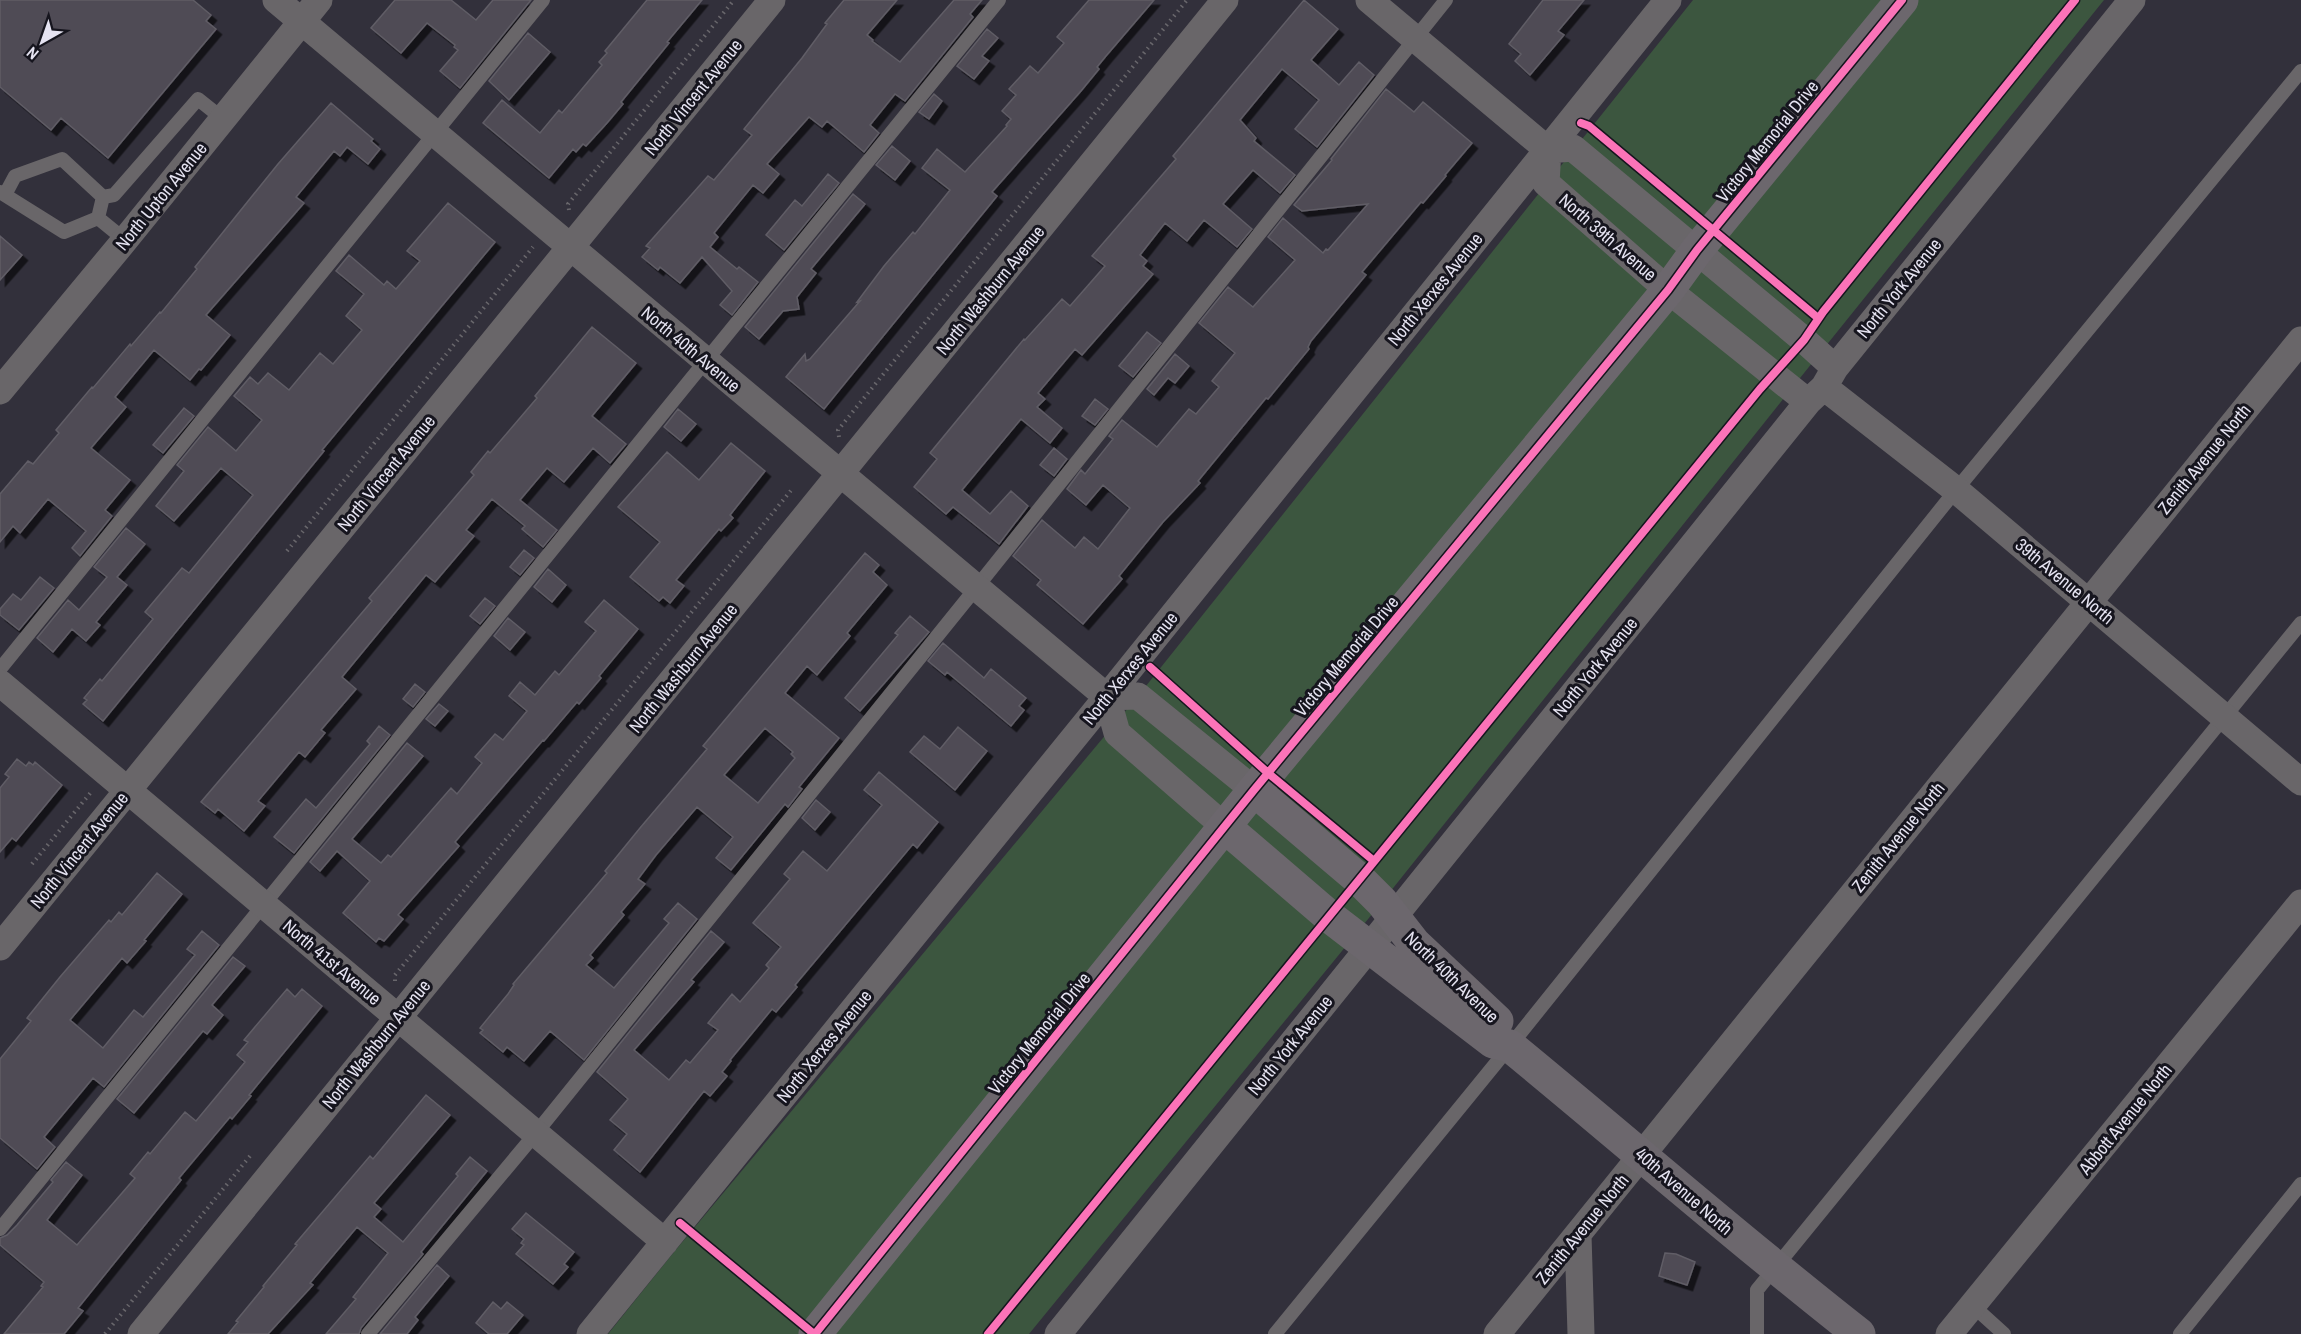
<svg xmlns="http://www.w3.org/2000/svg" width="2301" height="1334" font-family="'Archivo Narrow',sans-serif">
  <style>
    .green { fill: #3c563f }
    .building { fill: #4f4c54; stroke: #605d66; stroke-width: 1.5; fill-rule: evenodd; filter: url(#shadow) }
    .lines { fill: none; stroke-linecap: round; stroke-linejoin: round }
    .path { stroke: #69676c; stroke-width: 4; stroke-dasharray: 1.5 4.5; stroke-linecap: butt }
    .lane { stroke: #696669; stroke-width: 14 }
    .street { stroke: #696669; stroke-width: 27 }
    .secondary { stroke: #6c676d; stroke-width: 33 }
    .cycleway-casing { stroke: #16151e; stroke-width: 11 }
    .cycleway { stroke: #fb73b8; stroke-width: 8 }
    .labels { text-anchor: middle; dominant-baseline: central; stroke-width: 6; stroke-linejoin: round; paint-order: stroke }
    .street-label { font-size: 18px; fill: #e5e3f1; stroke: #16151e }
  </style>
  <defs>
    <filter id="shadow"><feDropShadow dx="5.5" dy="5.5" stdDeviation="0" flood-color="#0009"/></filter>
  </defs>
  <rect width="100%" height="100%" fill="#32303b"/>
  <path class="green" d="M1693 0H2104L1792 388 1382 902 1029 1334H608L674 1252 1138 696Z"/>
  <path class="building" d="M0 0H193L211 15 206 21 216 29 108 158 61 118 51 130 0 87Z
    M395 0H451L476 20 493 0H531L460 88 440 71 458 50 454 47 455 45 427 23 401 53 371 28Z
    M647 0H702L667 42 669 43 621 102 623 104 607 123 586 146 583 144 576 152 573 149 549 178 483 123 502 100 540 133 559 110 562 113 602 65 599 62 607 53 605 51Z
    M844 0H897L867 35 873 40 872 41 900 62 954 0H982L970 14 973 17 905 101 895 94 870 125 879 133 864 152 827 121 822 127 809 117 767 164 779 174 763 193 753 185 714 233 718 237 710 247 737 269 739 267 758 282 732 315 720 305 732 291 702 257 680 283 660 267 658 270 642 257 650 248 646 246 708 176 714 180 752 135 744 129 802 58 827 24 825 23Z
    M1089 0H1154L1106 56 1097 67 1099 69 1081 91 992 192 997 196 824 409 786 377 805 354 806 361 810 359 860 301 857 302 884 266 913 232 915 234 950 190 922 168 937 149 965 172 1007 126 1006 125 1011 119 1002 111 1016 95 1009 89 1030 66 1038 73 1064 43 1057 37Z
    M1304 0 1338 29 1311 60 1339 85 1359 62 1374 75 1317 147 1295 129 1319 100 1282 69 1240 120 1256 138 1254 141 1295 175 1280 193 1253 170 1223 204 1252 229 1237 247 1204 220 1187 241 1165 223 1140 255 1147 261 1143 266 1153 274 1082 355 1075 349 1038 393 1045 399 1037 407 1062 428 1050 443 1021 419 962 490 990 514 1011 491 1028 506 999 544 953 507 946 514 914 487 937 459 930 453 1024 339 1025 340 1062 299 1070 306 1105 266 1092 256 1176 159 1173 156Z
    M1543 0H1584L1558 31 1564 35 1530 75 1515 61 1521 54 1509 44Z
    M987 29 998 38 982 56 989 61 974 79 957 66Z
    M528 33 550 52 509 100 489 81Z
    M1386 89 1414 112 1423 102 1472 143 1445 175 1446 176 1423 203 1421 202 1362 272 1366 275 1311 341 1308 347 1309 349 1268 399 1266 398 1198 481 1200 483 1163 522 1119 576 1122 579 1083 624 1037 585 1041 580 1013 556 1042 520 1075 548 1084 537 1098 549 1130 508 1103 485 1086 505 1067 489 1081 470 1085 474 1113 439 1109 436 1122 420 1157 447 1189 409 1196 414 1219 387 1212 381 1235 353 1199 323 1228 287 1253 307 1295 260 1268 237 1283 218 1323 253 1326 249 1328 250 1368 204 1302 211 1294 205 1332 160 1331 159Z
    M934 94 942 101 929 119 919 112Z
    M331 103 373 139 371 141 380 149 368 164 347 147 340 156 334 151 296 197 304 203 206 315 230 335 201 370 199 369 190 380 154 350 115 397 126 407 91 448 130 480 105 510 112 516 80 556 72 548 86 531 48 499 20 533 13 526 0 542V494L28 461 33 464 59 433 56 430 92 387 93 388 130 344 131 346 160 312 161 313 197 269 195 267 278 164Z
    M892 146 910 161 895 180 876 165Z
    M828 174 839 183 784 250 766 235 795 200 802 206Z
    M853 194 865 204 811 269 816 273 797 297 799 309 783 311 759 339 745 327Z
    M448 203 495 242 322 450 324 451 103 721 83 704 87 700 84 698 100 679 102 681 153 619 145 612 182 568 189 573 253 495 221 468 174 521 156 506 184 471 177 465 208 427 236 451 262 420 234 396 250 377 258 384 268 373 289 390 320 353 333 364 362 330 346 316 364 294 336 271 349 255 384 285 387 281 396 289 420 261 407 251Z
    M0 236 22 255 0 280Z
    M592 327 636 363 592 416 626 444 610 463 593 448 564 482 547 468 520 500 557 530 543 547 522 529 525 526 492 499 466 530 474 536 435 582 426 575 342 677 356 689 321 730 325 733 305 757 299 752 258 801 265 806 244 831 218 809 215 813 201 802 372 601 369 598 474 475 471 472 488 451 490 453 537 398 535 396Z
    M1147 332 1161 343 1133 377 1119 366Z
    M1175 354 1189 366 1175 383 1168 378 1154 395 1147 389Z
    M1095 399 1108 409 1095 425 1082 416Z
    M184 408 194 416 163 453 153 445Z
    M678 409 696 424 681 441 664 427Z
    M731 443 765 471 730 515 733 518 721 531 719 529 676 580 684 586 670 603 663 597 659 601 630 577 660 542 618 507 667 452 699 480Z
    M1054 448 1067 459 1054 476 1040 465Z
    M126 528 145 544 117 577 127 585 96 622 100 625 86 641 72 629 53 652 37 638 68 600 79 610 107 577 94 567Z
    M524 550 534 558 520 575 510 567Z
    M865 553 879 565 873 572 887 585 847 633 850 636 817 675 807 666 785 693 839 738 799 787 802 789 788 807 785 804 731 870 716 858 733 837 697 807 656 855 638 879 645 884 621 912 624 915 590 955 593 958 586 965 614 988 669 923 664 919 678 903 697 919 584 1060 550 1031 524 1061 507 1047 503 1052 480 1033 483 1030 480 1028 508 994 514 985 513 984 607 873 605 871 640 828 707 749 703 746ZM765 728 793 752 791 754 795 758 758 803 724 775Z
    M548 569 566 585 552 602 534 587Z
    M40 577 54 588 19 630 0 615V609L13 594 21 600Z
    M485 598 495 606 480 624 470 616Z
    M604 600 638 629 599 676 601 678 579 704 577 702 544 741 543 740 455 842 459 846 398 915 403 919 384 941 379 938 376 942 343 913 370 881 337 851 320 871 310 862 407 743 423 756 352 839 381 863 388 855 391 857 451 788 457 794 482 763 475 757 495 734 503 740 527 711 509 696 520 682 535 695 555 671 559 675 596 631 585 622Z
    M910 616 929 632 860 711 845 698 898 635 895 633Z
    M508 618 525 632 510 650 494 636Z
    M943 643 984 678 991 669 1026 698 1019 706 1024 710 1011 726 947 672 945 675 928 661Z
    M415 684 425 692 413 707 403 699Z
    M439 704 448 711 435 726 426 719Z
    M379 726 390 735 294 853 274 837 306 799 316 808 370 744 367 741Z
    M958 727 987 751 955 790 910 752 924 736 940 749Z
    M17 759 26 766 29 762 33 765 35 762 62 785 16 841 12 838 0 852V788L9 777 5 774Z
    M879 772 938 822 917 848 913 844 795 985 797 987 776 1012 772 1009 730 1060 731 1061 722 1072 727 1076 710 1096 704 1091 640 1172 614 1150 627 1134 610 1120 628 1099 597 1072 711 931 724 942 691 980 694 982 634 1050 669 1080 686 1060 690 1063 718 1030 708 1023 732 994 740 1002 769 968 766 965 781 947 753 923 790 879 784 874 803 851 827 871 882 805 864 790Z
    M816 800 830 812 815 830 802 818Z
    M157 873 182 894 144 940 146 941 127 963 122 958 70 1020 103 1048 134 1010 143 1017 195 955 187 949 202 931 219 945 104 1087 93 1078 44 1137 55 1147 37 1169 0 1138V1059L31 1021 27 1018 60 977 109 920 111 922 119 912 122 915Z
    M233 957 245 966 212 1005 223 1015 207 1034 203 1031 134 1113 117 1099Z
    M287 989 295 997 302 989 322 1006 249 1095 251 1096 232 1119 230 1117 179 1178 181 1180 78 1308 83 1311 64 1334H4L43 1287 41 1286 44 1282 0 1245V1238L7 1235 17 1225 53 1182 51 1180 66 1162 82 1175 47 1220 77 1245 135 1178 130 1174 148 1152 150 1154 185 1112 196 1121 245 1062 237 1055 248 1042 244 1040Z
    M426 1095 450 1115 374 1203 381 1209 374 1217 403 1242 458 1176 456 1174 470 1157 487 1171 421 1252 423 1254 361 1328 359 1334H326L356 1299 353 1297 388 1253 357 1227 310 1283 313 1285 268 1334H228L238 1322 236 1321 264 1287 263 1286 297 1245 295 1244 370 1156 373 1159Z
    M526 1213 574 1252 564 1264 568 1267 553 1284 516 1254 524 1245 521 1243 524 1239 512 1229Z
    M1665 1253 1676 1254 1695 1262 1687 1285 1659 1276Z
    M437 1265 449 1276 415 1317 418 1320 407 1334H380Z
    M493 1302 501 1309 507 1302 523 1315 507 1334H489L476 1323Z"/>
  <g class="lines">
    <path class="path" d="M569 210 568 204 734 0
      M839 437 838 430 1187 0
      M287 551 533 247
      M32 864 92 791
      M395 981V975L793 488
      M105 1334 250 1156"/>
    <path class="lane" d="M0 192 64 232 98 218 103 197 62 159 15 176 6 193
      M103 197 114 195 198 99 223 119
      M98 218 125 240
      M0 669 543 0
      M0 1229 999 0
      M1972 1305 2004 1334
      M368 1334 536 1133 976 588 1446 0
      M1275 1334 1510 1046 1956 490 2301 71
      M1757 1334V1290L2301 623
      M2180 1334 2301 1184"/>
    <path class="street" d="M276 0 1107 697 1117 733 1225 827
      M1369 0 1548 150 1573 148 1804 340 1835 368
      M1548 150 1546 183 1668 290 1808 402
      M1824 387 1956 490 2301 782
      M0 391 125 240 319 0
      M0 683 665 1242
      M1107 697 1138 696 1254 790
      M0 947 772 0
      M1578 1235 1581 1334
      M141 1334 1225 0
      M590 1334 1107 697 1668 0
      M1058 1334 1808 402 1824 387 1835 368 2132 0
      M1497 1334 2301 340
      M1949 1334 2301 903"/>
    <path class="secondary" d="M1254 790 1360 880 1382 902 1414 943 1497 1021
      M1225 827 1330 917 1493 1042 1510 1046C1627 1142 1740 1241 1859 1334
      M815 1334 1254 790 1668 290 1697 250 1902 0"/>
    <defs>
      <path id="cycleway" d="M1581 123 1589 126 1818 318
        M1150 667 1268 773 1374 861
        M680 1223 814 1334
        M815 1334 1254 790 1668 290 1697 250 1902 0
        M988 1334 1760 389 1804 340 1823 312 2075 0"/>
    </defs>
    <use href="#cycleway" class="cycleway-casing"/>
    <use href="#cycleway" class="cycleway"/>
  </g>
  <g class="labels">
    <g class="street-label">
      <text transform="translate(693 97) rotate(-51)">North Vincent Avenue</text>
      <text transform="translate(1767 141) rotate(-51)">Victory Memorial Drive</text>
      <text transform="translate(161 196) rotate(-51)">North Upton Avenue</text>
      <text transform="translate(1608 237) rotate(41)">North 39th Avenue</text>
      <text transform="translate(1899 288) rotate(-51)">North York Avenue</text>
      <text transform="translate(1435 289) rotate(-51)">North Xerxes Avenue</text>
      <text transform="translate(990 290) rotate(-51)">North Washburn Avenue</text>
      <text transform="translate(691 349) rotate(40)">North 40th Avenue</text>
      <text transform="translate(2204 459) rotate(-51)">Zenith Avenue North</text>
      <text transform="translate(386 473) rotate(-51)">North Vincent Avenue</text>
      <text transform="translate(2065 581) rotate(40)">39th Avenue North</text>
      <text transform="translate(1346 656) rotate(-50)">Victory Memorial Drive</text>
      <text transform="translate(1595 667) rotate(-51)">North York Avenue</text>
      <text transform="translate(683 668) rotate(-51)">North Washburn Avenue</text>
      <text transform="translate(1130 668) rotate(-51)">North Xerxes Avenue</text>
      <text transform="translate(1898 837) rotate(-51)">Zenith Avenue North</text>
      <text transform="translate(79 850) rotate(-51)">North Vincent Avenue</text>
      <text transform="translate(332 962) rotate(40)">North 41st Avenue</text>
      <text transform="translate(1452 977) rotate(44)">North 40th Avenue</text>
      <text transform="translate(1039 1033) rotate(-51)">Victory Memorial Drive</text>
      <text transform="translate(376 1044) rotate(-51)">North Washburn Avenue</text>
      <text transform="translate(1290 1045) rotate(-51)">North York Avenue</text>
      <text transform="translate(824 1046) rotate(-51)">North Xerxes Avenue</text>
      <text transform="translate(2125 1119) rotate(-51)">Abbott Avenue North</text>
      <text transform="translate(1684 1191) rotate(41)">40th Avenue North</text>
      <text transform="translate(1582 1229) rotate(-51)">Zenith Avenue North</text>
    </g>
  </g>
  <g transform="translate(42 42) rotate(220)" stroke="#16151e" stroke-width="4.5" paint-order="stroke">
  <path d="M0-4.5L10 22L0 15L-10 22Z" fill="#e5e3f1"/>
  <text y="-9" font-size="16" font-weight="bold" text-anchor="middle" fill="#e5e3f1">N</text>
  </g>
</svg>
